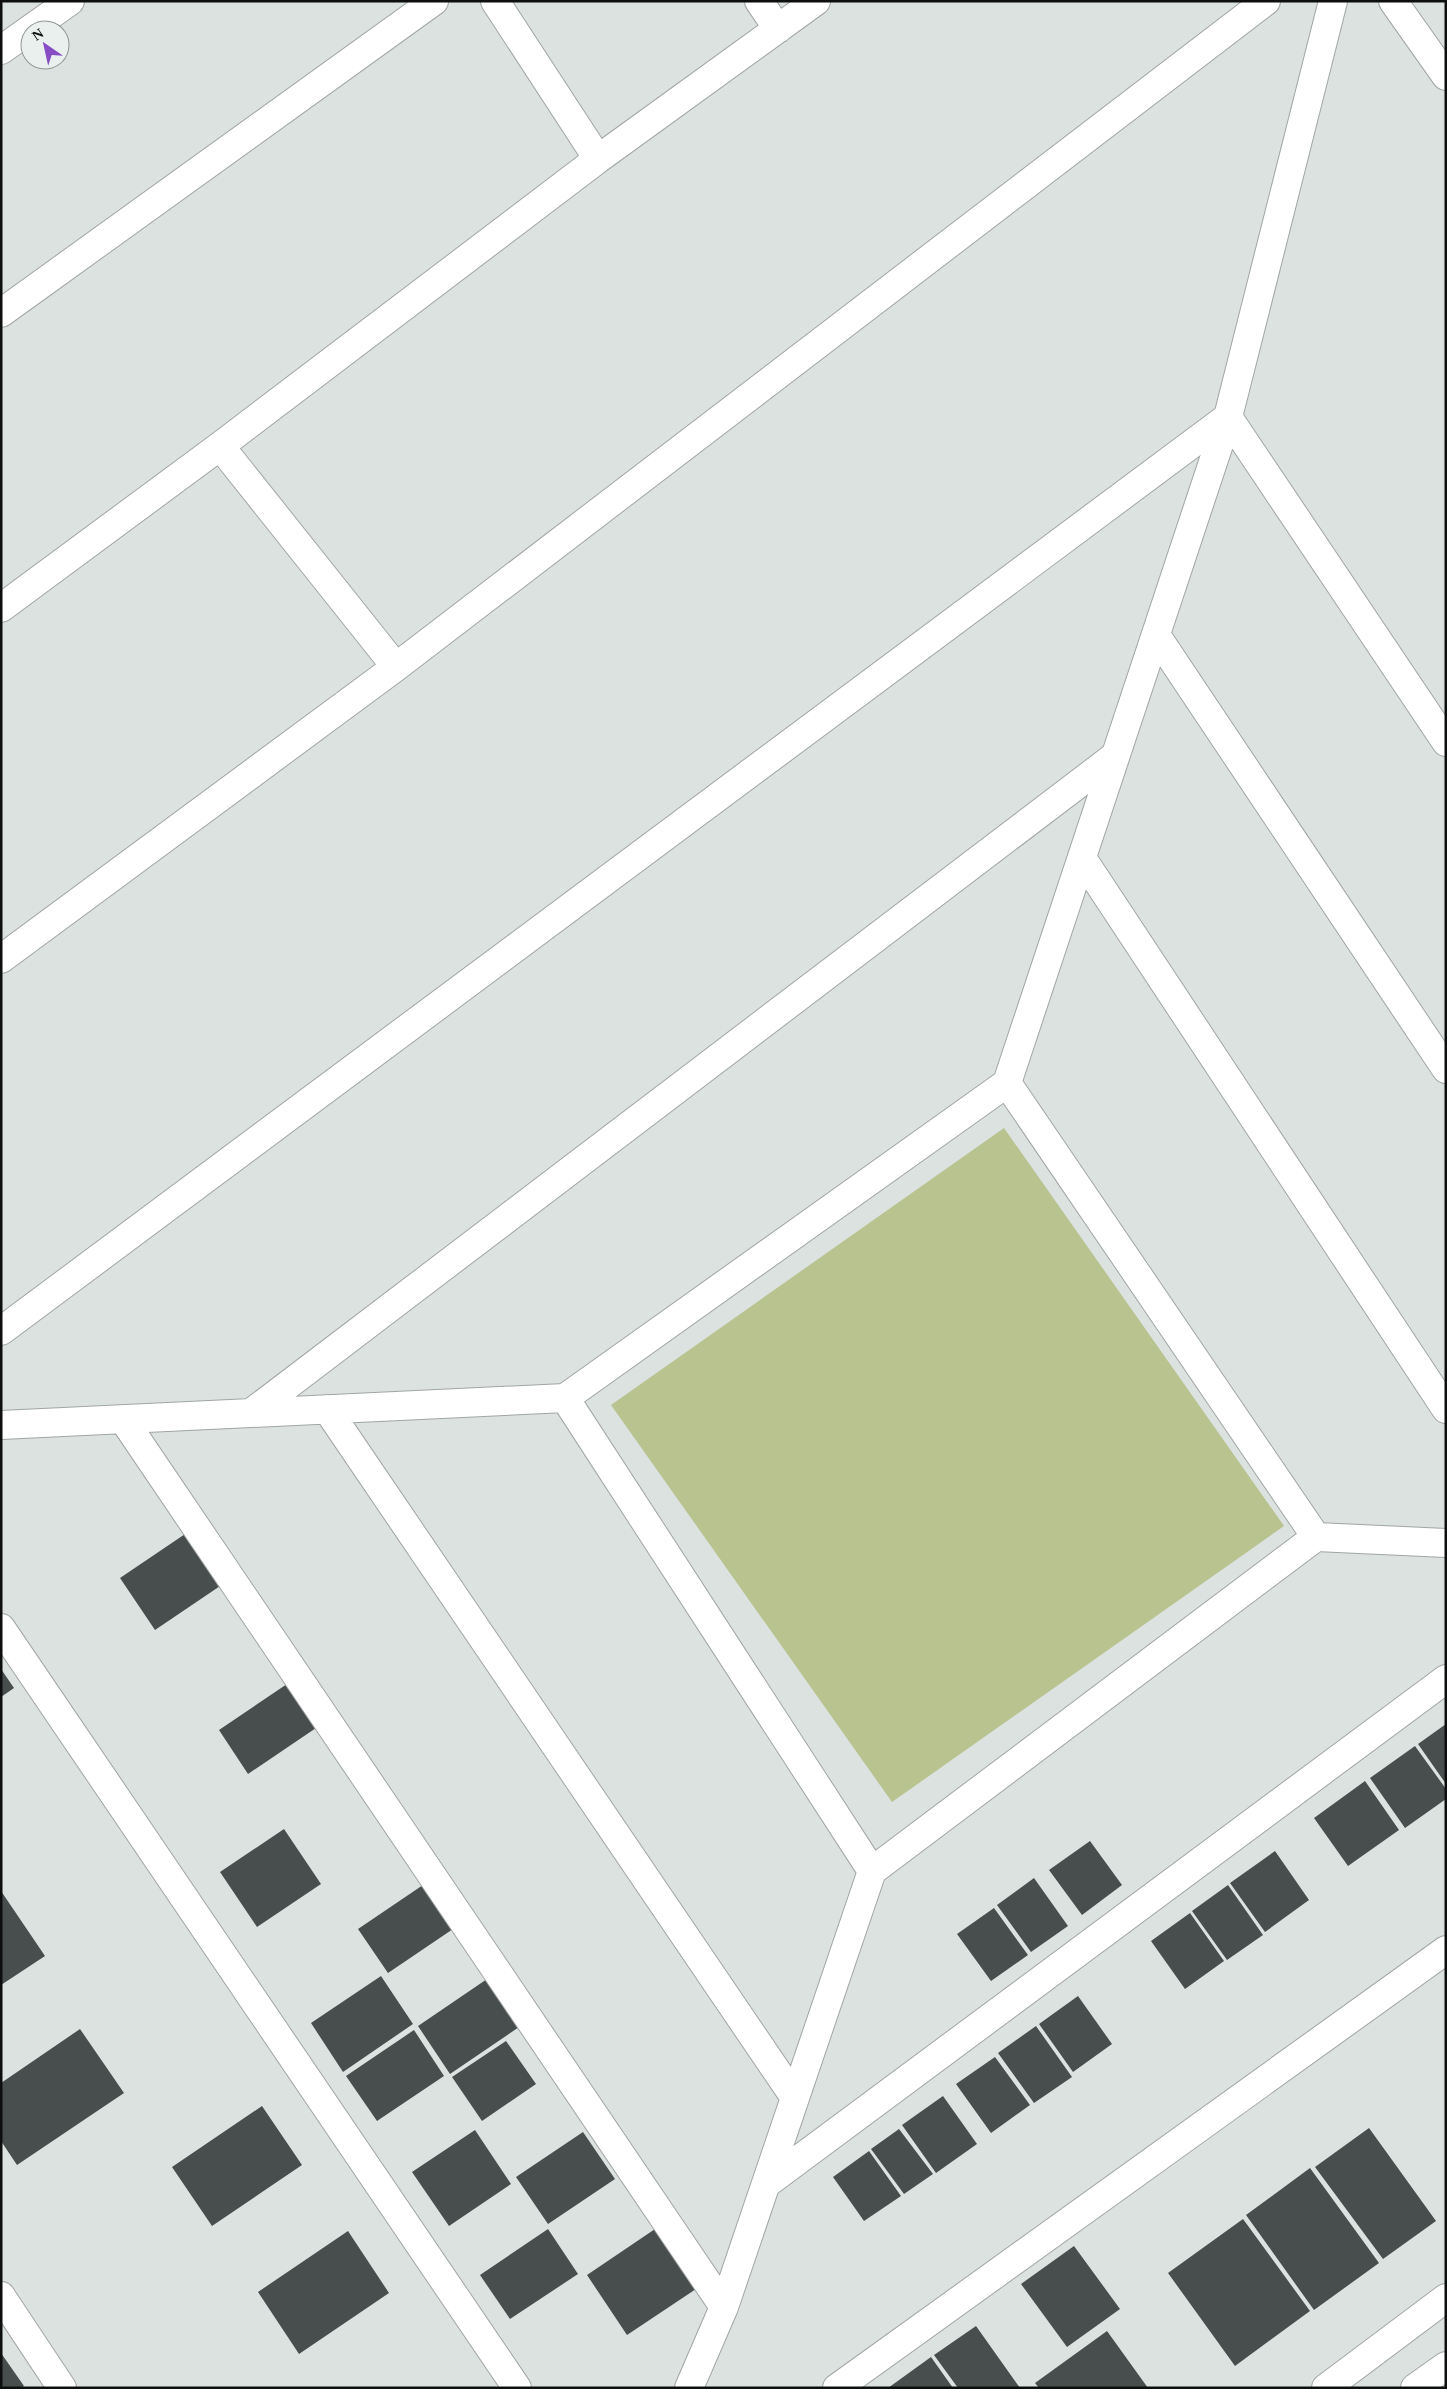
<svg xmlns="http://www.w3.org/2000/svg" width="1447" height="2389" font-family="'Times New Roman',serif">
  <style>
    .green { fill: #b8c38f }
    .building { fill: #484e4e }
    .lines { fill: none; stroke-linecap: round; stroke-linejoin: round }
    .minor-casing { stroke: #a0a6a3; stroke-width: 30 }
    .minor { stroke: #fff; stroke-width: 28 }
  </style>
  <rect width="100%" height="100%" fill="#dce2e0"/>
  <path class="green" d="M1004 1128 1284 1526 892 1802 611 1405Z"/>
  <path class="building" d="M191 1530 226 1582 155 1630 120 1578Z
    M1 1669 14 1688 1 1697Z
    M287 1684 316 1728 248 1774 219 1730Z
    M1446 1724V1784L1418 1744Z
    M1415 1746 1446 1789V1799L1405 1828 1370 1778Z
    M1365 1781 1399 1830 1348 1866 1314 1818Z
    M284 1829 321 1884 257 1927 220 1872Z
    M1090 1841 1122 1885 1082 1915 1049 1870Z
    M1275 1851 1309 1900 1265 1932 1230 1883Z
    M1034 1878 1068 1926 1031 1952 997 1905Z
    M423 1885 453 1929 388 1973 358 1929Z
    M1228 1885 1263 1935 1227 1960 1192 1911Z
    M1 1891 45 1956 1 1985Z
    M994 1908 1028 1955 991 1981 957 1934Z
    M1190 1913 1224 1961 1185 1989 1151 1941Z
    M381 1976 413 2024 343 2072 311 2023Z
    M490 1977 522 2025 450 2074 418 2026Z
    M1078 1996 1112 2044 1073 2072 1039 2024Z
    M1036 2026 1072 2077 1034 2103 998 2053Z
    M80 2029 124 2093 17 2165 1 2141V2083Z
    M414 2030 444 2076 377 2121 346 2076Z
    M506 2041 536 2084 482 2121 452 2077Z
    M995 2057 1030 2105 991 2133 956 2084Z
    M943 2096 977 2144 936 2173 902 2125Z
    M262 2106 302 2165 212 2226 172 2167Z
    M1369 2128 1436 2221 1383 2259 1315 2167Z
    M899 2129 933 2174 904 2194 871 2149Z
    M475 2130 511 2184 449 2226 412 2172Z
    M583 2132 615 2179 548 2224 516 2177Z
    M869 2151 901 2196 864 2221 833 2177Z
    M1310 2168 1379 2263 1314 2310 1246 2215Z
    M1243 2219 1310 2311 1235 2366 1168 2273Z
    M658 2227 699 2287 627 2335 587 2275Z
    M548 2229 578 2274 510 2319 480 2275Z
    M348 2231 389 2293 299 2354 258 2292Z
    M1074 2246 1120 2309 1067 2347 1021 2284Z
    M976 2326 1020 2388H958L934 2355Z
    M1107 2331 1148 2388H1039L1035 2383Z
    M1 2353 24 2386 21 2388H1Z
    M931 2357 953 2388H888Z"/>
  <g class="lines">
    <defs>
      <path id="minor" d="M495 1 598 159
        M759 1 778 29
        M1393 1 1446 76
        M1 50 70 1
        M1 313 434 1
        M220 446 396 667
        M1 608 220 446 598 159 816 1
        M1156 635 1446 1069
        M1082 858 1446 1409
        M1 959 396 667 1266 1
        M1007 1083 1228 417 1333 1
        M1 1331 1228 417 1446 742
        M327 1409 795 2098
        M251 1413 1115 756
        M123 1419 724 2307
        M1 1425 565 1398
        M1316 1537 1446 1543
        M1 1628 517 2388
        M766 2184 1446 1679
        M1 2296 62 2388
        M689 2388 724 2307 872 1871 1316 1537 1007 1083 565 1398 872 1871
        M837 2388 1446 1950
        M1326 2388 1446 2298
        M1415 2388 1446 2366"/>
    </defs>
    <use href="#minor" class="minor-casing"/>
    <use href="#minor" class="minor"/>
  </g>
  <rect width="1447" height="2389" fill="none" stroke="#0d0f0e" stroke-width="5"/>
  <g transform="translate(45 45) rotate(326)"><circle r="24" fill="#e9f0ed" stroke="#919694"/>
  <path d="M0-4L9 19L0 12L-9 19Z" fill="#864dc4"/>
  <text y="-8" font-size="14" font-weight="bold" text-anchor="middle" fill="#0d0f0e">N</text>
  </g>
</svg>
